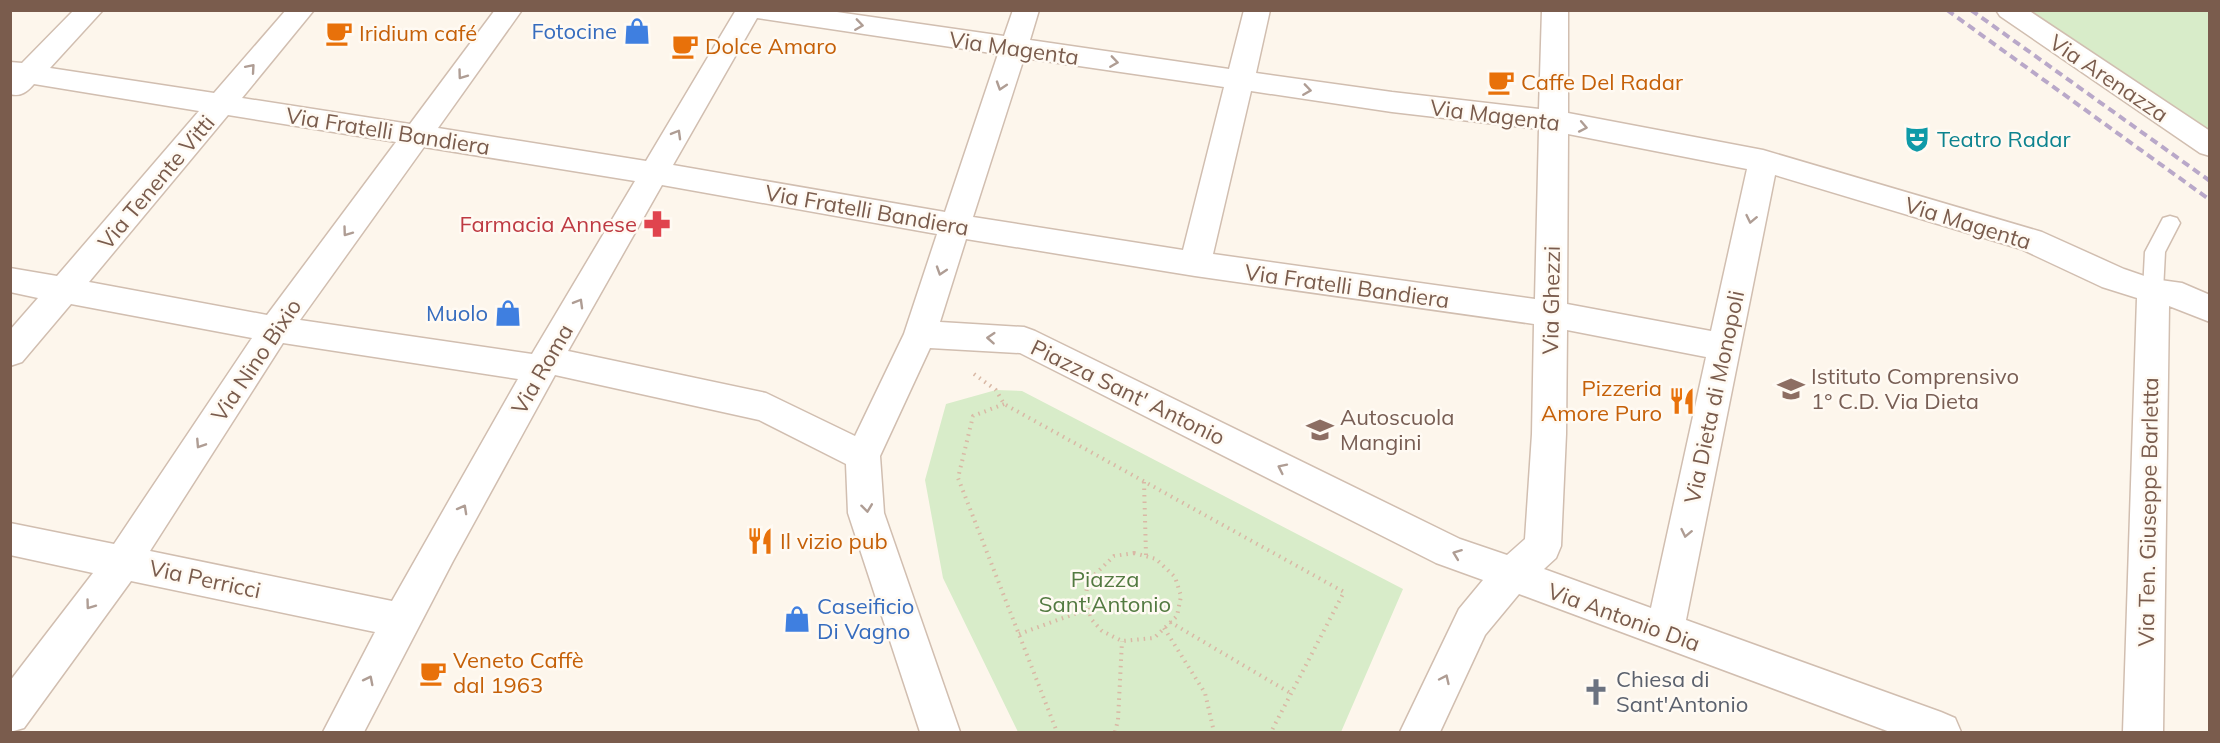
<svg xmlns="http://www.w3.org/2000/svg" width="2220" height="743" font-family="Mulish,sans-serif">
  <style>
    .green { fill: #d8ecc9 }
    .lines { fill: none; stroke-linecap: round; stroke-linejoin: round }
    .lane-casing { stroke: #d1beb0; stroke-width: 3 }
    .street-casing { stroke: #d1beb0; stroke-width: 3 }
    .path { stroke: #d9b8a5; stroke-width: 4; stroke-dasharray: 1.5 5; stroke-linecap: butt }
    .lane { fill: #fff; fill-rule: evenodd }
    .street { fill: #fff; fill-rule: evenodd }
    .rail { stroke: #b9a8c9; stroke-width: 4; stroke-dasharray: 8 5; stroke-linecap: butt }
    .oneway { stroke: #af9d94 }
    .labels { text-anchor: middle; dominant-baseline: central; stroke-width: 5; stroke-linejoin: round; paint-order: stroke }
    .shop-label { font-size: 22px; fill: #366cbe; stroke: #fffaf3; text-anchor: end }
    .food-label { font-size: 22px; fill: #c56008; stroke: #fffaf3; text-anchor: start }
    .street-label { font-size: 22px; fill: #7a5c4d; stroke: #fffaf3 }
    .culture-label { font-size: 22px; fill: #0d838f; stroke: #fffaf3; text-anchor: start }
    .health-label { font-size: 22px; fill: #be3a42; stroke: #fffaf3; text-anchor: end }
    .education-label { font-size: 22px; fill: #785e54; stroke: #fffaf3; text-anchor: start }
    .park-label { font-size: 22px; fill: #537a41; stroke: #fffaf3 }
    .worship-label { font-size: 22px; fill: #5b616d; stroke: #fffaf3; text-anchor: start }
  </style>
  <rect width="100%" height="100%" fill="#fdf6ec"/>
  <path class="green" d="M2023 11H2209V132Z
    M996 390 1022 391 1403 589 1341 732H1018L943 578 925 480 946 404Z"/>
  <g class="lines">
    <defs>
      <path id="lane" d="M2170 216 2177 218 2180 223 2165 252 2163 291 2160 297 2153 299 2146 297 2143 291 2145 252 2163 218Z"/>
      <path id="street" d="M74 10H103L50 68 214 93 286 10H314L242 98 410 124 495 10H522L438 128 646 161 736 10H823L1004 36 1013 10H1039L1030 40 1229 69 1244 10H1270L1256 73 1392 92 1539 109 1542 10H1568V113L1763 150 2042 232 2124 269 2153 279 2182 283 2210 295V322L2169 306 2163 732H2123L2137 298 2102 287 2021 249 1775 175 1686 620 1941 712 1955 718 1961 732H1890L1519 594 1485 635 1440 732H1400L1459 609 1483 580 1436 563 1020 353 930 348 880 456 884 513 960 732H920L848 513 846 464 759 420 555 375 453 561 364 732H323L375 632 131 581 24 728 10 732V681L93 573 10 555V523L114 544 252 338 71 304 22 362 10 366V330L38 298 10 292V268L57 276 199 111 34 84C27 92 21 97 10 94V62L22 63ZM757 18 998 54 945 212 673 165ZM1024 58 1224 87 1183 250 973 217ZM1251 91 1392 112 1539 129 1535 299 1213 254ZM228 115 396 142 267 315 89 282ZM1568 134 1747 169 1711 331 1567 304ZM424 147 635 181 532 354 300 320ZM662 185 937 234 904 334 855 436 766 393 568 351ZM966 239 1195 276 1534 324 1532 434 1525 539 1507 555 1460 539 1035 331 1024 327 940 322ZM1567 330 1706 357 1651 608 1544 569 1556 558 1561 546 1566 434ZM283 343 518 379 392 601 150 551Z
        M1996 10H2028L2210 131V156L2200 153 2000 16Z"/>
    </defs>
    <use href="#lane" class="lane-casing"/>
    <use href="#street" class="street-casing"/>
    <path class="path" d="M974 374 996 390 1004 404 1344 592 1271 732
      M1004 404 973 416 958 478 1057 732
      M1144 482 1146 555
      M1134 553 1156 559 1175 577 1181 596 1177 616 1154 638 1122 641 1102 631 1092 620 1085 601 1088 581 1114 556Z
      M1170 622 1292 694
      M1164 628 1205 693 1214 732
      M1019 634 1088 609
      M1115 732 1118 720 1122 641"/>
    <use href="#lane" class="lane"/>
    <use href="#street" class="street"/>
    <path class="rail" d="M1947 10 2210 200
      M1971 10 2210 181"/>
  </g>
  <defs><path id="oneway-chevron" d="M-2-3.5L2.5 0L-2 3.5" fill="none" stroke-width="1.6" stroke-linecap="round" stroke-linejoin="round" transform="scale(1.5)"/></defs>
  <g class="oneway">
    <use href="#oneway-chevron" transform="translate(859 25) rotate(8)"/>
    <use href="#oneway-chevron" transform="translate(1114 62) rotate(8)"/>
    <use href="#oneway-chevron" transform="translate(251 68) rotate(-49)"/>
    <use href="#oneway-chevron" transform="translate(462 75) rotate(126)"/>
    <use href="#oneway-chevron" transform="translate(1001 86) rotate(108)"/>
    <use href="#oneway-chevron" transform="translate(1307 90) rotate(8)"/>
    <use href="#oneway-chevron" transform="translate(1583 127) rotate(11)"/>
    <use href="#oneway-chevron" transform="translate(677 134) rotate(-60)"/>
    <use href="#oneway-chevron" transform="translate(1751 219) rotate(102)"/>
    <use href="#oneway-chevron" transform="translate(347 232) rotate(126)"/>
    <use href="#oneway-chevron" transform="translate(941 271) rotate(108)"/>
    <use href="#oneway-chevron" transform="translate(579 303) rotate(-60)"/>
    <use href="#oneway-chevron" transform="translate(991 338) rotate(-176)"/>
    <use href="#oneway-chevron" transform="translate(200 444) rotate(123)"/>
    <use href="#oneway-chevron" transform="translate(1282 468) rotate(-154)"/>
    <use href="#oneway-chevron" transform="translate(867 508) rotate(83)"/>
    <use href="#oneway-chevron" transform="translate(463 509) rotate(-61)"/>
    <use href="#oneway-chevron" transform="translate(1686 533) rotate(102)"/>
    <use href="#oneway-chevron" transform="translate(1457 554) rotate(-159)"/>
    <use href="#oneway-chevron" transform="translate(90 605) rotate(126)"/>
    <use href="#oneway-chevron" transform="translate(1445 679) rotate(-65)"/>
    <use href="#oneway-chevron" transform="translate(369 680) rotate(-63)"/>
  </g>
  <defs>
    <symbol id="shop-bare" viewBox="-9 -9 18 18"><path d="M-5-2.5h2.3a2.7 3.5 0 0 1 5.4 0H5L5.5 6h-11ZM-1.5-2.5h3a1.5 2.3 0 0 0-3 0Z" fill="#3f7fe0" stroke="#fffaf3" stroke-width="2.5" paint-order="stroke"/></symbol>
    <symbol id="cafe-bare" viewBox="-9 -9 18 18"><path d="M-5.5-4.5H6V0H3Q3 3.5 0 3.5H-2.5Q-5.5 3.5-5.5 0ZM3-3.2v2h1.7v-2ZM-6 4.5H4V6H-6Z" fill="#e8710a" stroke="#fffaf3" stroke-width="2.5" paint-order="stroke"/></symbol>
    <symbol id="theatre-bare" viewBox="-9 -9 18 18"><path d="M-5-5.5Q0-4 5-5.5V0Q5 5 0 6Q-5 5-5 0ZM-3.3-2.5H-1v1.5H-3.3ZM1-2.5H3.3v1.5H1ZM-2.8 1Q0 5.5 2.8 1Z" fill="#0f9aa8" stroke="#fffaf3" stroke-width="2.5" paint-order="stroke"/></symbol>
    <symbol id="pharmacy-bare" viewBox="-9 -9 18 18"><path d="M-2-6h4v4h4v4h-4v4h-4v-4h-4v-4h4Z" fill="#e0444e" stroke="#fffaf3" stroke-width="2.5" paint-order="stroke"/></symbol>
    <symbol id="school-bare" viewBox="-9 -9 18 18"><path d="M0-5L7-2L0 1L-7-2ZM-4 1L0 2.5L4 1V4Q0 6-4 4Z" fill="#8d6e63" stroke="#fffaf3" stroke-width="2.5" paint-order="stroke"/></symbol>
    <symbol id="restaurant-bare" viewBox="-9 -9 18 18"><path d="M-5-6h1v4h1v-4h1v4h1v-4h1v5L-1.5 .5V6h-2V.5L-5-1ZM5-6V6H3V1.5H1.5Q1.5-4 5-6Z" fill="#e8710a" stroke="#fffaf3" stroke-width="2.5" paint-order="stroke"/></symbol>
    <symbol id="church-bare" viewBox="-9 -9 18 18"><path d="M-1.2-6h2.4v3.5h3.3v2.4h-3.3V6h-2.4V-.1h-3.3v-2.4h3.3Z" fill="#6b7280" stroke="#fffaf3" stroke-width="2.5" paint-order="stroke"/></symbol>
  </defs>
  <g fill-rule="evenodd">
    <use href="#shop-bare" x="618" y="12" width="38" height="38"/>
    <use href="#cafe-bare" x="320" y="14" width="38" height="38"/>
    <use href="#cafe-bare" x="666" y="27" width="38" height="38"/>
    <use href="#cafe-bare" x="1482" y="63" width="38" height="38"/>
    <use href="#theatre-bare" x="1898" y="120" width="38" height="38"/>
    <use href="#pharmacy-bare" x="638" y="205" width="38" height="38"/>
    <use href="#shop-bare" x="489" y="294" width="38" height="38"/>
    <use href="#school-bare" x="1772" y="370" width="38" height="38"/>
    <use href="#restaurant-bare" x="1663" y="382" width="38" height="38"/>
    <use href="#school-bare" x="1301" y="411" width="38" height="38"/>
    <use href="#restaurant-bare" x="741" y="522" width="38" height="38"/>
    <use href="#shop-bare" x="778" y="600" width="38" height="38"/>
    <use href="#cafe-bare" x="414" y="654" width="38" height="38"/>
    <use href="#church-bare" x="1577" y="673" width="38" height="38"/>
  </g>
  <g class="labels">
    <g class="shop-label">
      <text x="617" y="31">Fotocine</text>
      <text x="488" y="313">Muolo</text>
      <text x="817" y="606" text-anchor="start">Caseificio<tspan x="817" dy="25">Di Vagno</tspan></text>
    </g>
    <g class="food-label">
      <text x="359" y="33">Iridium café</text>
      <text x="705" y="46">Dolce Amaro</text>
      <text x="1521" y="82">Caffe Del Radar</text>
      <text x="1662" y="388" text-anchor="end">Pizzeria<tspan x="1662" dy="25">Amore Puro</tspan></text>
      <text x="780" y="541">Il vizio pub</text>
      <text x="453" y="660">Veneto Caffè<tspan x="453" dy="25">dal 1963</tspan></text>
    </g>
    <g class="street-label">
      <text transform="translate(1014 48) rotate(8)">Via Magenta</text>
      <text transform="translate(2109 78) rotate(34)">Via Arenazza</text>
      <text transform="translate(1495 115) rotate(7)">Via Magenta</text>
      <text transform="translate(388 131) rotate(9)">Via Fratelli Bandiera</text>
      <text transform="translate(156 182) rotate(-50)">Via Tenente Vitti</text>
      <text transform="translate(867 210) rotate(10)">Via Fratelli Bandiera</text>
      <text transform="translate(1968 223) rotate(17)">Via Magenta</text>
      <text transform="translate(1347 286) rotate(8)">Via Fratelli Bandiera</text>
      <text transform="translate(1551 300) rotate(-89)">Via Ghezzi</text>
      <text transform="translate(256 360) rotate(-56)">Via Nino Bixio</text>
      <text transform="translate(542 369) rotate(-60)">Via Roma</text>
      <text transform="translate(1128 392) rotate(26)">Piazza Sant' Antonio</text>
      <text transform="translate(1714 397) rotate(-78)">Via Dieta di Monopoli</text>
      <text transform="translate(2148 512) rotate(-89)">Via Ten. Giuseppe Barletta</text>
      <text transform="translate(205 579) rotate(12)">Via Perricci</text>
      <text transform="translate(1624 617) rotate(20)">Via Antonio Dia</text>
    </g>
    <g class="culture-label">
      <text x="1937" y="139">Teatro Radar</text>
    </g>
    <g class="health-label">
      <text x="637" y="224">Farmacia Annese</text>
    </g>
    <g class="education-label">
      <text x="1811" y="376">Istituto Comprensivo<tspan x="1811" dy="25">1° C.D. Via Dieta</tspan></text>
      <text x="1340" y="417">Autoscuola<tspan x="1340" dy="25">Mangini</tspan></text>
    </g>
    <g class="park-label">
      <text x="1105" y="579">Piazza<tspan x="1105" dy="25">Sant'Antonio</tspan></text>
    </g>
    <g class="worship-label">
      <text x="1616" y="679">Chiesa di<tspan x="1616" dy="25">Sant'Antonio</tspan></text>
    </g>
  </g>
  <rect width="2220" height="743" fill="none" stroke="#7a5c4d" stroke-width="24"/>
</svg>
